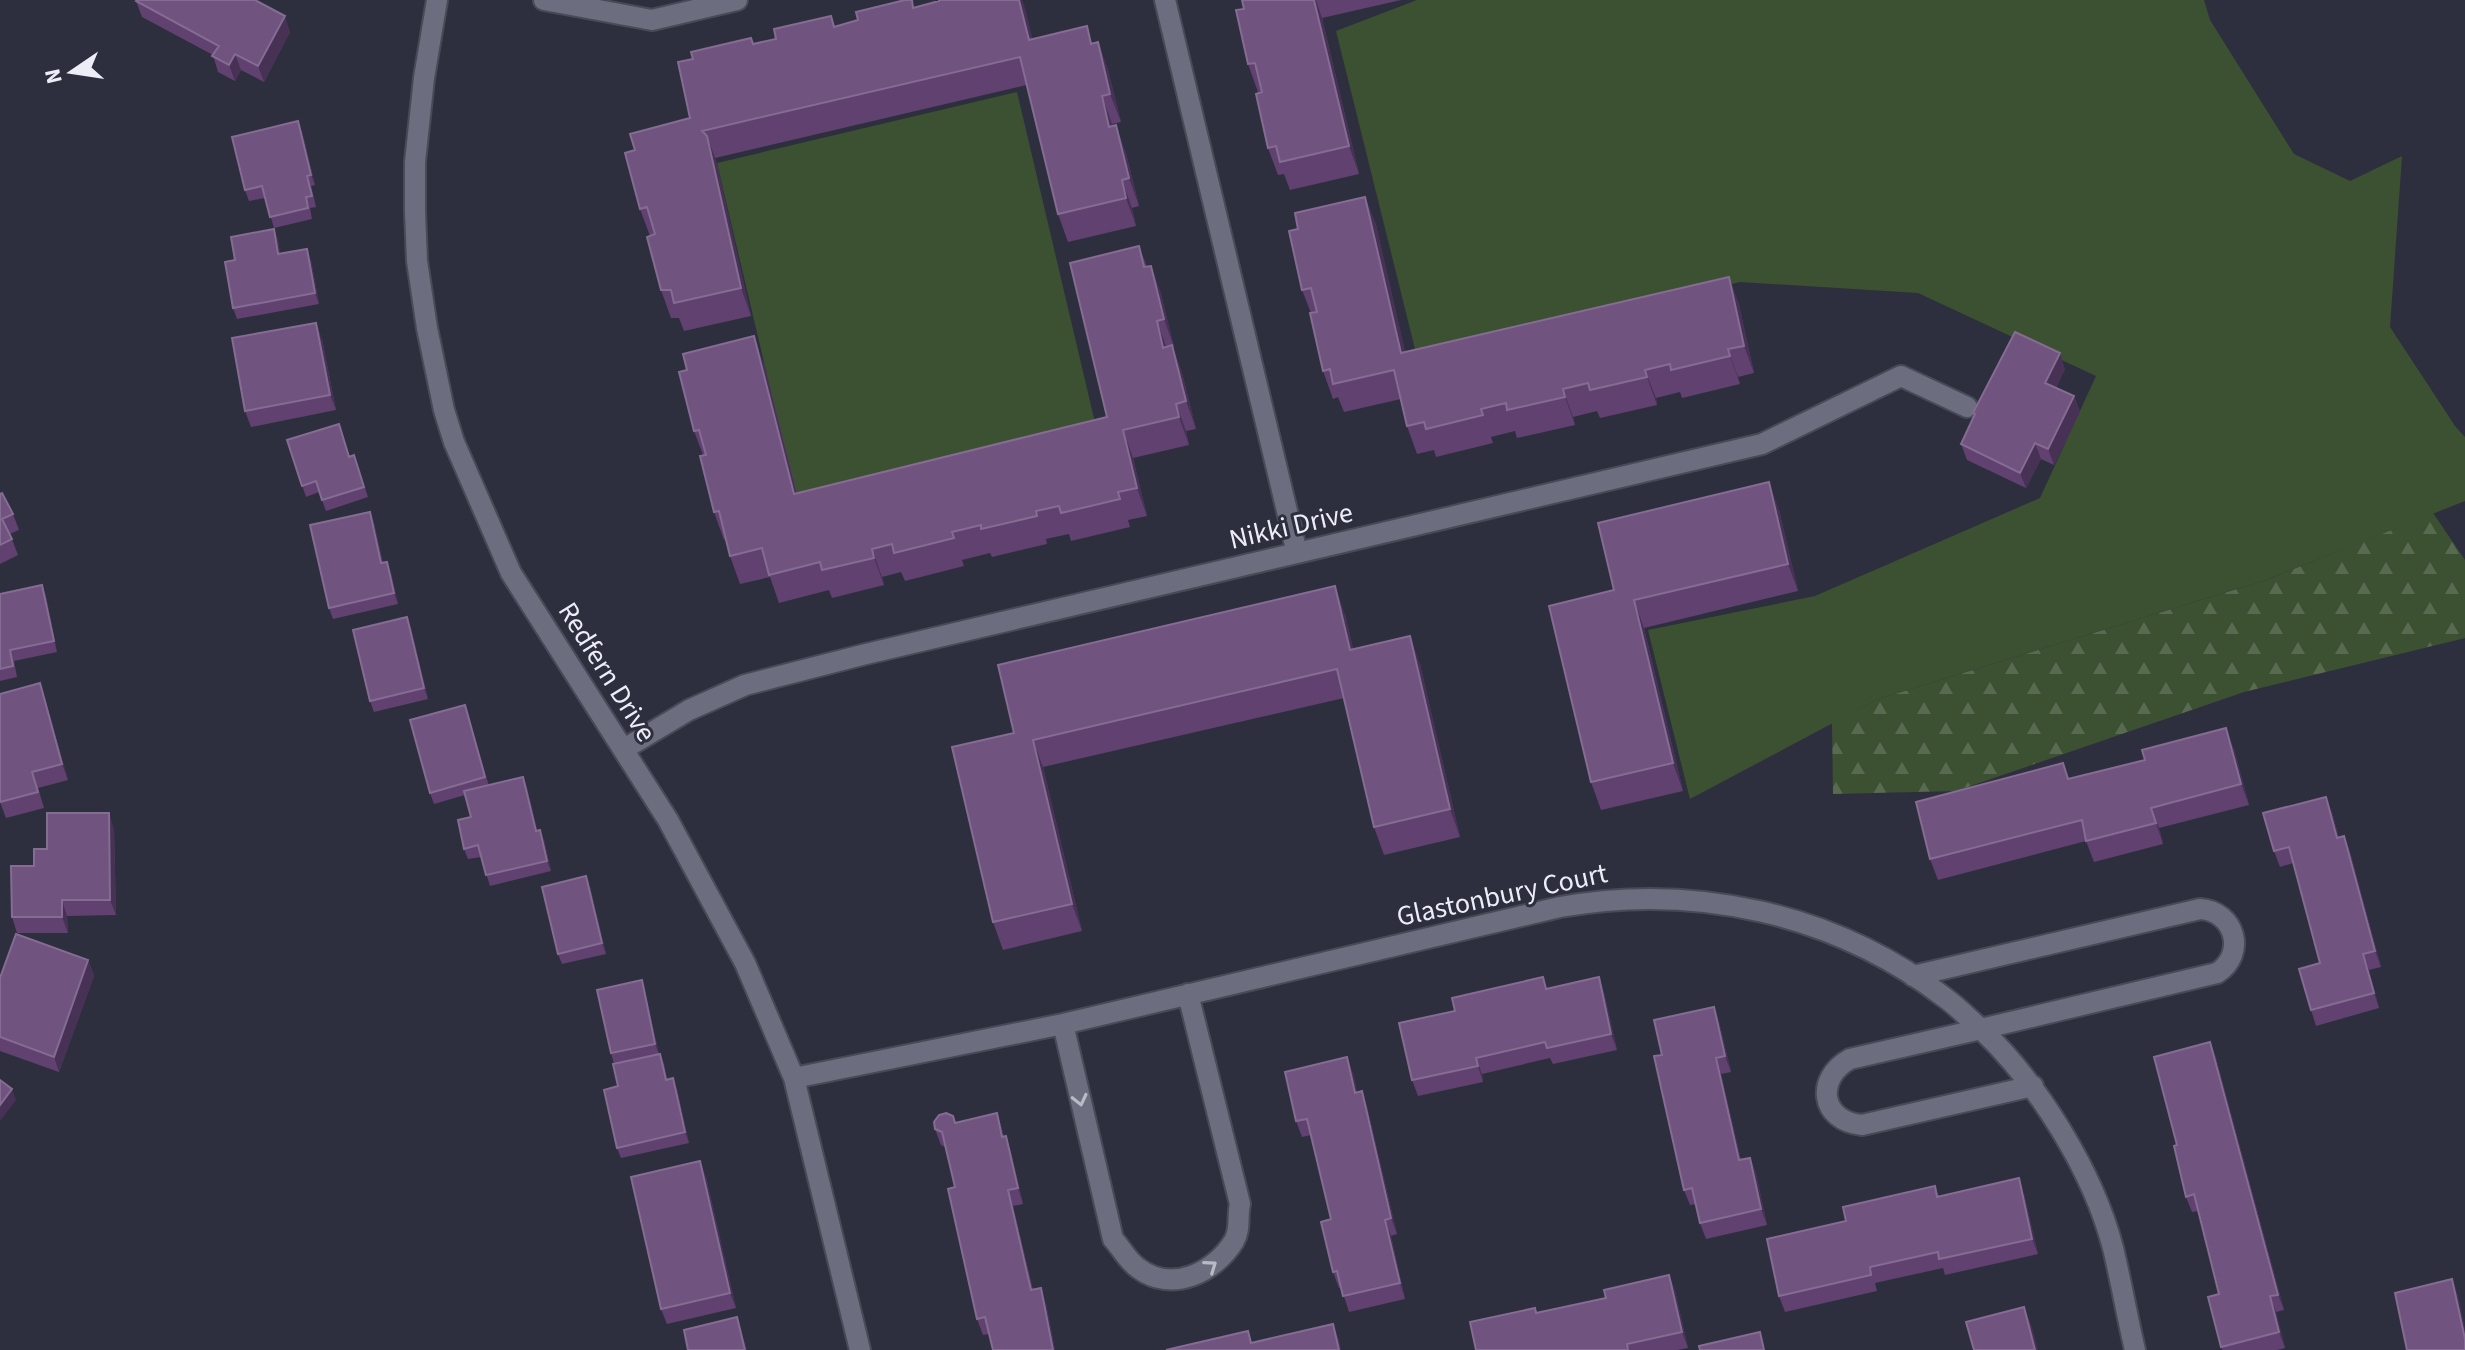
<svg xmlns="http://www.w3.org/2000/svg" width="2465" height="1350" font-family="'Source Sans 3',sans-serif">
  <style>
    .forest { fill: url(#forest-firs) }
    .green { fill: #3c5132 }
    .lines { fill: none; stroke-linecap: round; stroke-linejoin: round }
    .street-casing { stroke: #494a57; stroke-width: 24 }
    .street { stroke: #6c6d7f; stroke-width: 20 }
    .wall { fill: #614170 }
    .shaded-wall { fill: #473256 }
    .building { fill: #70537f; stroke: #846c92; stroke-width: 2 }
    .oneway { stroke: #b9bac7 }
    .labels { text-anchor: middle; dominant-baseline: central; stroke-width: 6; stroke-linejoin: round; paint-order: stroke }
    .street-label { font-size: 28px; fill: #ecedf7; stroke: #2e2f3e }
  </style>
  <defs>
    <pattern id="forest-firs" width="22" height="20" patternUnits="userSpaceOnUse" patternTransform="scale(2)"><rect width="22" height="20" fill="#3c5132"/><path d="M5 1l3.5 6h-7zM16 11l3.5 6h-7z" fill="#586a50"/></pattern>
  </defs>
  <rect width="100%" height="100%" fill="#2e2f3e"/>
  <path class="forest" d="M2433 513 2465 560V638L2244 692 1956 791 1833 794 1832 723 1878 699 2266 580Z"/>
  <path class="green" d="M1417 0H2204L2210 20 2294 154 2350 181 2402 156 2390 327 2455 426 2465 437V501L2266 580 1878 699 1690 799 1648 630 1815 596 2040 498 2096 376 1918 293 1740 282 1417 357 1336 31Z
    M1017 92 1101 448 801 519 717 163Z"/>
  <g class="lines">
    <defs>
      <path id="street" d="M437 0 424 78 415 162V212L417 261 427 328 444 410 454 442 511 573 668 820 745 963 794 1078 860 1350
        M544 0 652 20 737 0
        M1165 0 1297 553
        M624 749 689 710 745 685 866 654 1762 444 1901 376 1967 407
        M1063 1024 1113 1239C1122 1249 1127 1260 1138 1268 1172 1294 1215 1272 1234 1241 1241 1229 1237 1216 1240 1204L1188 994
        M794 1078 1063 1024 1560 907C1694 883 1834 913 1944 997 1957 1006 1968 1018 1981 1029L2217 973C2247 954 2235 911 2200 909L1913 976
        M2033 1086 1862 1125C1820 1121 1815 1078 1850 1059L1981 1029C2038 1083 2093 1171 2113 1248 2121 1281 2127 1316 2135 1350"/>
    </defs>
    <use href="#street" class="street-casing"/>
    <use href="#street" class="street"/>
  </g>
  <path class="wall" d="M1242 0H1401L1322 18 1359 174 1290 190 1284 174 1278 175 1268 148 1262 91 1258 92 1248 64 1244 9Z
    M136 1 290 32 264 82 241 70 235 81 218 72 213 55 142 17Z
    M914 7 1025 8 1032 39 1093 43 1098 42 1108 70 1121 122 1112 124 1126 153 1139 206 1132 208 1136 226 1068 242 1058 214 1027 85 715 158 751 316 684 331 679 318H671L661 290 650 236 640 209 635 150 690 118 693 59 751 38 753 44 835 27Z
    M302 131 315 185 311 186 316 207 310 208 312 219 274 228 265 198 249 201 245 190Z
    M1365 197 1376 225 1405 352 1729 277 1739 305 1754 373 1738 377 1740 384 1682 398 1680 392 1656 398 1657 405 1600 418 1597 411 1573 417 1575 425 1517 438 1515 431 1491 437 1493 443 1436 457 1434 450 1417 454 1407 426 1401 399 1344 412 1338 397 1333 399 1323 371 1311 313 1302 290 1298 229Z
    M274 229 278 240 280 254 311 260 319 304 237 319 233 308 235 260Z
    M1139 246 1147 267 1151 266 1161 294 1174 347 1173 348 1182 373 1196 429 1186 431 1189 445 1133 458 1147 516 1128 520 1130 527 1071 541 1069 534 1046 539 1047 544 992 557 990 553 962 560 964 566 905 581 901 572 882 577 884 585 832 598 829 590 779 603 770 577 740 584 730 556 726 539 724 540 714 512 703 455 694 431 764 364 797 493 1107 417Z
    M322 339 336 410 251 427 245 411Z
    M2065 369 2056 388 2074 396 2080 412 2054 465 2041 459 2026 488 1967 460 1961 444 1974 417 1973 413Z
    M339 424 350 457 358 466 368 497 326 511 319 492 306 497 287 440Z
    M0 494 13 514 19 530 10 534 18 555 0 564Z
    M1779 510 1798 591 1644 628 1683 791 1601 810 1591 782 1614 590Z
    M370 512 374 523 383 563 387 562 391 573 398 604 333 619 329 608Z
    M42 585 46 596 57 652 14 661 17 677 0 681V594Z
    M1345 614 1353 649 1420 664 1460 837 1384 855 1374 827 1344 698 1043 767 1082 931 1003 950 993 922 1014 733Z
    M407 617 411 628 428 699 374 712 370 701Z
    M40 683 45 699 68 780 38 788 44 808 6 818 0 802Z
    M465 705 489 786 523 777 527 788 537 830 544 840 551 871 490 886 481 857 468 859 464 849 471 817 465 795 434 804 430 793Z
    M2234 749 2249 805 2159 828 2163 844 2094 862 2086 841 1938 880 1930 859 2069 779 2145 760Z
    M2332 812 2339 838 2344 836 2350 852 2381 967 2369 970 2379 1008 2316 1026 2311 1010 2320 963 2293 863 2280 867 2274 851Z
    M114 829 116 915 67 916 68 933H17L12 917 34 866 47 849Z
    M590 887 606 954 562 964 558 954Z
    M88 960 94 976 59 1072 0 1051V978Z
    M1599 977 1604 993 1617 1050 1553 1064 1550 1058 1482 1074 1483 1082 1418 1096 1412 1080 1547 989Z
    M645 991 659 1054H660L664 1064 667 1079 677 1089 689 1143 621 1158 617 1148 618 1086 614 1064 611 1053Z
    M1714 1007 1719 1022 1731 1072 1721 1074 1741 1160 1750 1158 1756 1174 1767 1225 1706 1239 1700 1223 1696 1204 1690 1205 1684 1190 1662 1055Z
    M2210 1042 2216 1058 2284 1310 2276 1312 2285 1348 2277 1350H2222L2208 1297 2219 1294 2198 1211 2192 1212 2186 1197 2177 1145Z
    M1353 1073 1357 1092 1362 1091 1367 1107 1397 1234 1391 1236 1405 1299 1349 1312 1341 1287 1339 1288 1333 1272 1331 1219 1311 1135 1302 1137 1296 1121Z
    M997 1113 1004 1136 1011 1152 1023 1204 1013 1206 1033 1290 1046 1304 1055 1350H993L989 1334 983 1335 977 1319 955 1187 945 1147 941 1145 935 1129 953 1116 956 1123Z
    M706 1177 736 1308 667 1324 661 1309Z
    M1935 1186 1939 1196 2024 1194 2038 1254 1945 1275 1943 1268 1875 1283 1877 1291 1785 1312 1779 1296 1846 1221Z
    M1669 1275 1675 1291 1688 1348 1677 1350H1476L1535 1308 1536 1313 1606 1298Z"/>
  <path class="shaded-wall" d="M1019 0H1022L1025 8 1039 68 1029 40Z
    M1314 0H1316L1322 18 1359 174 1349 146Z
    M285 16 290 32 264 82 258 66Z
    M1098 42 1108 70 1121 122 1110 94Z
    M235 54 241 70 235 81 229 65Z
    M1102 96 1112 124 1119 154 1109 127Z
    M298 121 302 131 315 185 311 175Z
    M1116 125 1126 153 1139 206 1129 178Z
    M707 136 717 163 751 316 741 288Z
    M1122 180 1132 208 1136 226 1126 198Z
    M1365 197 1376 225 1412 381 1401 353Z
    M274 229 278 240 282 265 278 254Z
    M307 249 311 260 319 304 315 293Z
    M1151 266 1161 294 1174 347 1164 319Z
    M1729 277 1739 305 1754 373 1744 346Z
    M1157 321 1167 349 1163 348Z
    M316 323 322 339 336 410 330 395Z
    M754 336 764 364 804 522 794 494Z
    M1172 345 1182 373 1196 429 1186 401Z
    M1728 349 1738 377 1740 384 1730 356Z
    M2060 353 2065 369 2051 398 2045 383Z
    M1645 370 1656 398 1657 405 1647 377Z
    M1563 389 1573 417 1575 425 1565 397Z
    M2074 396 2080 412 2054 465 2048 449Z
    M1176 404 1186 431 1189 445 1179 417Z
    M1123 430 1133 458 1147 516 1137 488Z
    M2035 443 2041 459 2026 488 2020 473Z
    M1769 482 1779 510 1798 591 1788 564Z
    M370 512 374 523 385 574 381 563Z
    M872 549 882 577 884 585 874 558Z
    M387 562 391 573 398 604 394 593Z
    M42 585 46 596 57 652 54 641Z
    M1335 586 1345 614 1360 678 1350 650Z
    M1634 600 1644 628 1683 791 1673 763Z
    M407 617 411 628 428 699 424 688Z
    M1410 636 1420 664 1460 837 1450 809Z
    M40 683 45 699 68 780 62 764Z
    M2226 728 2234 749 2249 805 2241 784Z
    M1033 740 1043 767 1082 931 1072 904Z
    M523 777 527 788 540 841 536 831Z
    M2326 797 2332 812 2343 854 2337 838Z
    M2151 808 2159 828 2163 844Z
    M109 813 114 829 116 915 110 900Z
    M540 830 544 840 551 871 547 861Z
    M2344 836 2350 852 2381 967 2375 951Z
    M586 876 590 887 606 954 602 943Z
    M62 900 67 916 68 933 62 917Z
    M2363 954 2369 970 2379 1008 2374 993Z
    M88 960 94 976 59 1072 54 1057Z
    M1599 977 1604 993 1617 1050 1611 1034Z
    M642 980 645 991 659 1055 655 1044Z
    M1714 1007 1719 1022 1731 1072 1725 1056Z
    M2210 1042 2216 1058 2284 1310 2278 1295Z
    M1347 1057 1353 1073 1361 1109 1355 1093Z
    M1476 1058 1482 1074 1483 1082 1478 1066Z
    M1716 1058 1721 1074 1745 1176 1739 1160Z
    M673 1078 677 1089 689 1143 685 1132Z
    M12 1089 16 1100 0 1121V1105Z
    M1362 1091 1367 1107 1397 1234 1391 1218Z
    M997 1113 1002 1128 1007 1153 1002 1137Z
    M1006 1136 1011 1152 1023 1204 1018 1188Z
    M1750 1158 1756 1174 1767 1225 1761 1209Z
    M700 1161 706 1177 736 1308 730 1293Z
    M2019 1178 2024 1194 2038 1254 2032 1239Z
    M1008 1190 1013 1206 1036 1306 1031 1290Z
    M1385 1220 1391 1236 1405 1299 1400 1283Z
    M1669 1275 1675 1291 1688 1348 1682 1332Z
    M2452 1279 2458 1295 2465 1329V1339Z
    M1041 1288 1046 1304 1055 1350H1053Z
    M2270 1296 2276 1312 2285 1348 2279 1332Z
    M2024 1307 2032 1327 2038 1350H2035Z
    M737 1317 742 1333 747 1350H745Z
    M1333 1324 1339 1340 1341 1350H1339Z"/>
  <path class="building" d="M137 0H255L285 16 258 66 235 54 229 65 212 56 219 46 136 1Z
    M905 0H912L913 8 939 1V0H1019L1029 40 1087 26 1091 44 1098 42 1110 94 1102 96 1109 127 1116 125 1129 178 1122 180 1126 198 1058 214 1020 57 702 131 707 136 741 288 674 303 671 290H661L647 237 655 234 647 207 640 209 625 153 635 150 630 134 690 118 678 62 693 59 691 52 751 38 753 44 776 39 774 29 831 16 834 27 858 20 856 12Z
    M1242 0H1314L1349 146 1280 162 1276 146 1268 148 1256 94 1262 92 1255 63 1248 64 1236 10 1244 9Z
    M298 121 311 175 307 176 312 196 306 197 308 208 270 217 262 186 245 190 232 137Z
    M1365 197 1401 353 1729 277 1744 346 1728 349 1730 356 1671 370 1670 364 1645 370 1647 377 1590 390 1588 383 1563 389 1565 397 1507 410 1506 403 1481 409 1483 415 1426 429 1424 422 1407 426 1394 370 1333 384 1330 369 1323 371 1310 313 1317 312 1311 288 1302 290 1289 231 1298 229 1295 213Z
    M274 229 278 254 307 249 315 293 233 308 225 262 235 260 231 237Z
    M1139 246 1144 267 1151 266 1164 319 1157 321 1163 348 1172 345 1186 401 1176 404 1179 417 1123 430 1137 488 1118 492 1120 499 1061 513 1059 506 1036 511 1037 516 981 529V525L952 532 954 538 894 553 892 544 872 549 874 558 822 570 820 562 769 575 762 548 730 556 719 511 714 512 700 456 706 455 699 430 694 431 679 372 687 370 683 354 754 336 794 494 1107 417 1070 263Z
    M316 323 330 395 245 411 232 338Z
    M2015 332 2060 353 2045 383 2074 396 2048 449 2035 443 2020 473 1961 444 1975 414 1973 413Z
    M339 424 349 457 354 455 364 487 322 500 316 481 302 486 287 440Z
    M1769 482 1788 564 1634 600 1673 763 1591 782 1549 606 1614 590 1598 523Z
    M2 493 13 514 2 519 12 539 0 545V494Z
    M370 512 381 563 387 562 394 593 329 608 310 525Z
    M42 585 54 641 10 650 13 666 0 669V594Z
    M1335 586 1350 650 1410 636 1450 809 1374 827 1337 669 1033 740 1072 904 993 922 952 747 1014 733 998 665Z
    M407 617 424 688 370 701 353 630Z
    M40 683 62 764 32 772 38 792 0 802V694Z
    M465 705 485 777 430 793 410 720Z
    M2226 728 2241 784 2151 808 2156 823 2086 841 2082 820 1930 859 1916 802 2063 763 2068 779 2145 760 2142 750Z
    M523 777 536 831 540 830 547 861 486 875 478 845 464 849 458 820 471 817 464 791Z
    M2326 797 2337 838 2344 836 2375 951 2363 954 2374 993 2311 1010 2299 969 2320 963 2289 847 2274 851 2263 813Z
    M47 813H109L110 900H62V917H12L11 866H34V849H47Z
    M586 876 602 943 558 954 542 887Z
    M16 934 88 960 54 1057 0 1037V978Z
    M1543 977 1546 989 1599 977 1611 1034 1547 1048 1545 1042 1476 1058 1478 1066 1412 1080 1399 1023 1455 1011 1452 998Z
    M642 980 655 1044 611 1053 597 990Z
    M1714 1007 1725 1056 1716 1058 1739 1160 1750 1158 1761 1209 1700 1223 1692 1188 1684 1190 1654 1056 1662 1055 1654 1020Z
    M2210 1042 2278 1295 2270 1296 2279 1332 2221 1347 2208 1297 2219 1294 2194 1194 2186 1197 2174 1146 2177 1145 2154 1057Z
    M660 1054 666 1080 673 1078 685 1132 617 1148 604 1090 618 1086 613 1064Z
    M1347 1057 1355 1093 1362 1091 1391 1218 1385 1220 1400 1283 1343 1296 1337 1271 1333 1272 1321 1222 1331 1219 1307 1119 1296 1121 1285 1072Z
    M0 1080 12 1089 0 1105Z
    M946 1113 953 1116 955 1123 997 1113 1002 1137 1006 1136 1018 1188 1008 1190 1031 1290 1041 1288 1053 1350H993L985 1317 977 1319 948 1189 955 1187 942 1132 935 1129 934 1122 939 1115Z
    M700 1161 730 1293 661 1309 631 1177Z
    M2019 1178 2032 1239 1939 1259 1938 1252 1870 1267 1871 1275 1779 1296 1767 1239 1846 1221 1843 1207 1935 1186 1937 1197Z
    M1669 1275 1682 1332 1627 1344 1628 1350H1476L1470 1322 1535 1308 1536 1313 1606 1298 1604 1290Z
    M2452 1279 2465 1339V1350H2407L2395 1293Z
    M2024 1307 2035 1350H1974L1966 1322Z
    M737 1317 745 1350H688L684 1330Z
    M1333 1324 1339 1350H1166L1248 1331 1251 1343Z
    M1760 1332 1764 1350H1700L1699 1346Z"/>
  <defs><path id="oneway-chevron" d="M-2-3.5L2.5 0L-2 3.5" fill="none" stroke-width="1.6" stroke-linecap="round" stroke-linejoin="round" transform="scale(2)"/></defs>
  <g class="oneway">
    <use href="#oneway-chevron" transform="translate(1080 1100) rotate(77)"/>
    <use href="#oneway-chevron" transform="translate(1211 1266) rotate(-35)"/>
  </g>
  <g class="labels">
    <g class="street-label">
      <text transform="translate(1291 526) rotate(-13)">Nikki Drive</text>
      <text transform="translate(607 672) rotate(58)">Redfern Drive</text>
      <text transform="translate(1502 895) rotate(-12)">Glastonbury Court</text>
    </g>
  </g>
  <g transform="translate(72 72) rotate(257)" stroke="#2e2f3e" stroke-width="6" paint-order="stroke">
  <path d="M0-6L14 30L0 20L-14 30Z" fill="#ecedf7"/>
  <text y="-12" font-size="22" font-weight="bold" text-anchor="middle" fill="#ecedf7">N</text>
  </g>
</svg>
